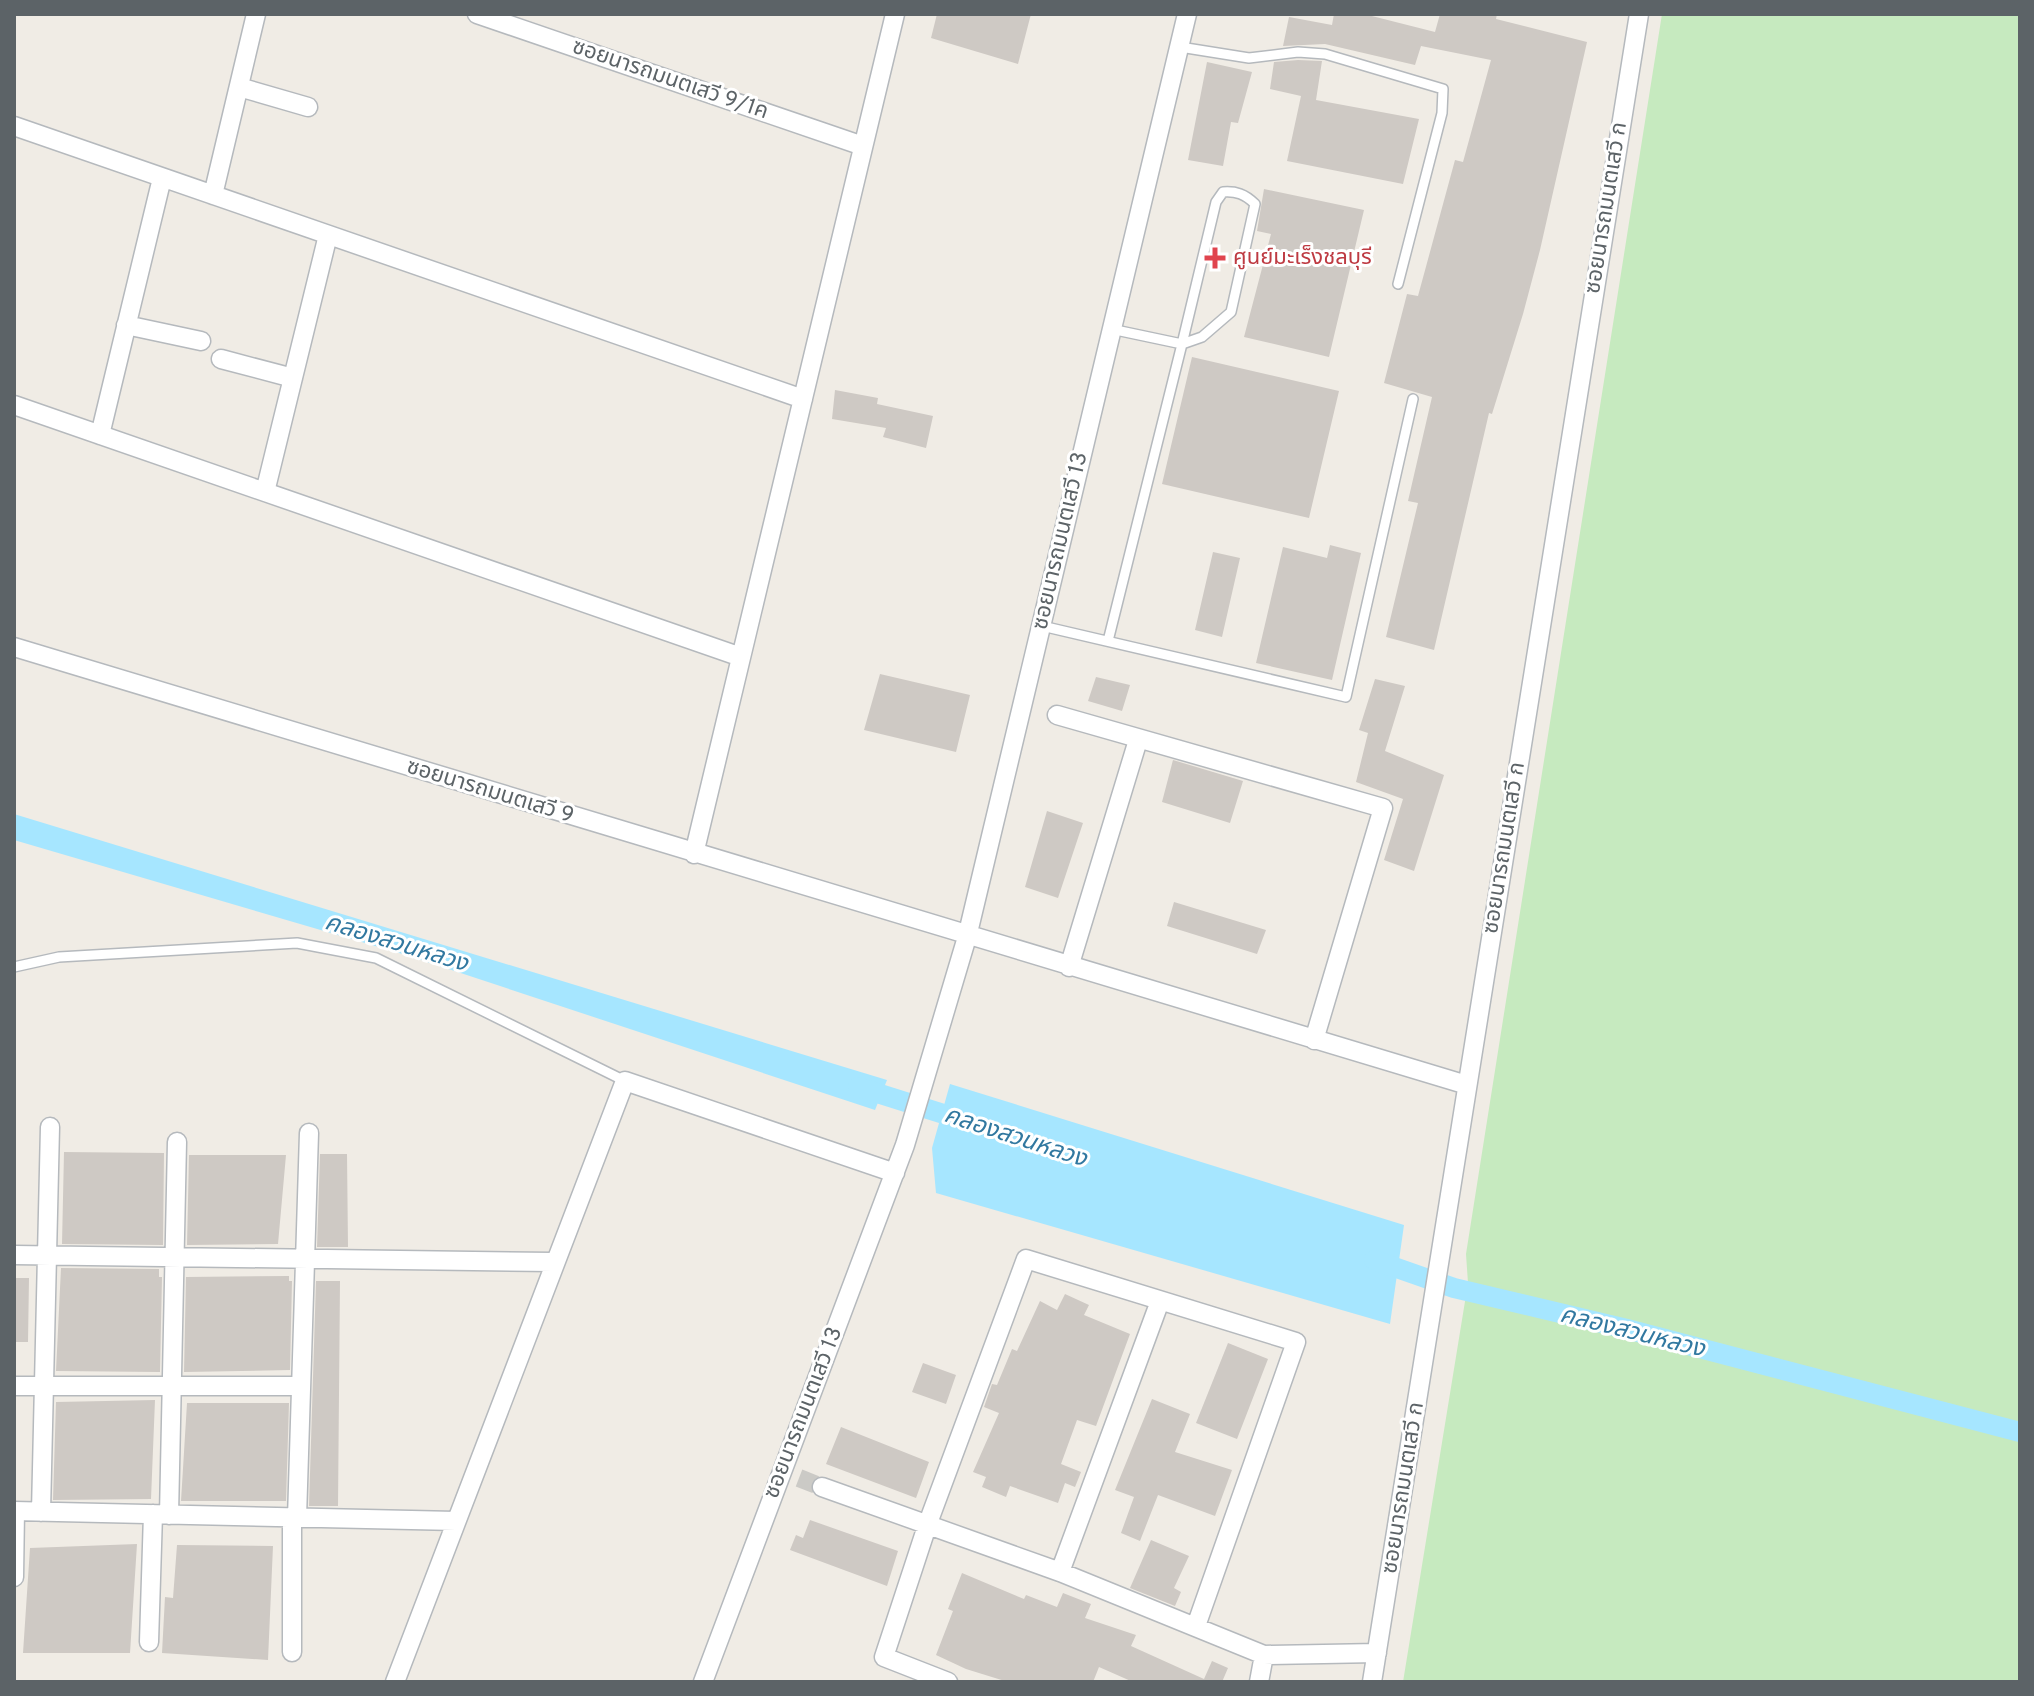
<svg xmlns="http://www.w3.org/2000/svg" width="2034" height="1696" font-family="Overpass,'Noto Sans Thai',sans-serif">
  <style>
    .green { fill: #c6eabf }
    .water { fill: #a6e6ff }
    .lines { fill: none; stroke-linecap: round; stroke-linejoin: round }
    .canal { stroke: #a6e6ff; stroke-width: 20 }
    .building { fill: #cec9c4 }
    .street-tunnel { stroke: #cbcac6; stroke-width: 18; stroke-dasharray: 18 9; stroke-linecap: butt }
    .lane-casing { stroke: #b5b9bd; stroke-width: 12 }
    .street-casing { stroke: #b5b9bd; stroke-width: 21 }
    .lane { stroke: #fff; stroke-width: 9 }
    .street { stroke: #fff; stroke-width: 18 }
    .health-dot { fill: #e0444e; stroke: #fff; stroke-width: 3 }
    .labels { text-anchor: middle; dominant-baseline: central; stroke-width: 6; stroke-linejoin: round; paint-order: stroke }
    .street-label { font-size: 22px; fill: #5c6367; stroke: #fff }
    .health-label { font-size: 22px; fill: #be3a42; stroke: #fff; text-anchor: start }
    .water-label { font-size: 24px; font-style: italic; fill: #3178a0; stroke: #fff }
  </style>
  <rect width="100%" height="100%" fill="#f0ece5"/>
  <path class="green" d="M1662 14H2020V1682H1403L1468 1283 1466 1254Z"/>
  <path class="water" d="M14 814 887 1080 875 1110 406 955 14 840Z
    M950 1084 1404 1225 1390 1324 936 1193 932 1148Z"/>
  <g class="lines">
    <path class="canal" d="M858 1087 969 1122
      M1374 1260 1454 1288 1627 1329 2020 1432"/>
  </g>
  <path class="building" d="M937 14H1031L1018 64 931 38Z
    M1334 14H1364L1435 32 1440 14H1497L1496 19 1587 42 1540 250 1523 314 1492 414 1489 413 1434 650 1386 637 1418 503 1408 501 1432 397 1384 383 1407 294 1418 296 1455 160 1463 162 1491 60 1421 46 1415 65 1325 44 1283 46 1289 17 1332 25Z
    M1298 60 1322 61 1316 100 1419 119 1403 184 1287 161 1301 96 1270 89 1274 62Z
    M1207 62 1252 72 1238 123 1231 122 1223 166 1188 160Z
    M1264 189 1364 210 1329 357 1244 337 1271 234 1257 231Z
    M1192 357 1339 391 1309 518 1162 484Z
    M835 390 878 398 877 404 933 416 926 448 883 437 886 428 832 419Z
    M1330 545 1361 553 1332 680 1256 663 1283 547 1327 558Z
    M1213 552 1240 558 1222 637 1195 630Z
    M880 674 970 695 956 752 864 730Z
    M1096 677 1130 685 1122 711 1088 701Z
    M1375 679 1405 686 1385 751 1444 775 1414 871 1384 860 1403 799 1356 782 1368 733 1359 730Z
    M1173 760 1243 781 1230 823 1162 802Z
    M1047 811 1083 823 1058 898 1025 887Z
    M1174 902 1266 930 1257 954 1167 926Z
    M64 1152 164 1153 163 1245 62 1244Z
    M320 1154H347L348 1247H317Z
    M189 1155H286L278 1244 187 1245Z
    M61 1268 159 1269V1277H162L160 1372 56 1371Z
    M289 1276V1281H292L290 1370 184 1372 186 1277Z
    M14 1278H29L28 1342H14Z
    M316 1281H340L338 1506H309Z
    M1065 1294 1089 1305 1084 1315 1130 1334 1096 1426 1077 1420 1061 1464 1081 1472 1075 1487 1065 1483 1058 1503 1010 1486 1006 1497 982 1487 986 1477 973 1472 999 1413 984 1407 992 1384 997 1385 1012 1349 1017 1351 1040 1301 1057 1310Z
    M1228 1343 1268 1359 1237 1439 1196 1423Z
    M923 1363 956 1375 946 1404 912 1392Z
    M1152 1399 1190 1414 1175 1452 1232 1470 1215 1516 1158 1495 1140 1541 1121 1533 1134 1497 1115 1490Z
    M155 1400 151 1499 53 1500 56 1402Z
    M187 1403H289L286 1501H181Z
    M841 1427 929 1462 916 1498 826 1464Z
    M810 1520 898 1551 887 1586 790 1550 796 1535 803 1538Z
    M1151 1540 1189 1556 1174 1588 1181 1592 1175 1606 1130 1588Z
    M137 1544 130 1653H23L30 1548Z
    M177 1545 273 1546 268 1660 162 1653 165 1597 173 1598Z
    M962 1573 1024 1599 1026 1595 1057 1607 1063 1593 1091 1604 1085 1618 1136 1635 1131 1646 1204 1679 1212 1661 1228 1668 1222 1682H1133L1099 1667 1093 1682H1008L966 1669 936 1655 953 1611 948 1609Z"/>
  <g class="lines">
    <path class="street-tunnel" d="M799 1478 822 1487"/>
    <defs>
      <path id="lane" d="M1180 47 1249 58 1298 52 1325 54 1443 89 1442 113 1398 284
        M1042 626 1346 697 1413 399
        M1108 641 1182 344 1202 337 1231 312 1255 204C1245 194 1236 191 1223 192L1216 202 1182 344 1111 329
        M14 967 59 957 297 943 376 958 625 1081"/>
      <path id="street" d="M477 14 863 146
        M239 87 308 107
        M14 126 803 399
        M213 195 256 14
        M126 325 201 341
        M221 359 293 378
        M14 405 741 657
        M100 435 162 178
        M265 492 328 235
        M14 647 1467 1085
        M1057 715 1383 808 1314 1040
        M694 854 895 14
        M1069 967 1138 740
        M14 1255 553 1262
        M14 1386H301
        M822 1487 1060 1572 1264 1655 1377 1653
        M14 1511 456 1521
        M41 1512 50 1127
        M169 1515 177 1142
        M292 1517V1652
        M297 1518 309 1133
        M1060 1572 1160 1301
        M14 1577 15 1511
        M149 1642 153 1514
        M395 1682 625 1081 895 1173
        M703 1682 905 1145 967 937 1187 14
        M948 1682 884 1657 928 1523 1026 1259 1296 1342 1196 1626
        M1259 1682 1264 1655
        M1372 1682 1639 14"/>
    </defs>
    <use href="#lane" class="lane-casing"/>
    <use href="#street" class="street-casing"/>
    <use href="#lane" class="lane"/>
    <use href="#street" class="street"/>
  </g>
  <path class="health-dot" d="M1211 246h8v8h8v8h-8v8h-8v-8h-8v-8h8z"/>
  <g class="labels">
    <g class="street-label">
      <text transform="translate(670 80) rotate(19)">ซอยนารถมนตเสวี 9/1ค</text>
      <text transform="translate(1607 208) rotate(-81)">ซอยนารถมนตเสวี ก</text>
      <text transform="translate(1061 541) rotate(-77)">ซอยนารถมนตเสวี 13</text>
      <text transform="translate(490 792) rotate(17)">ซอยนารถมนตเสวี 9</text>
      <text transform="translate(1505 848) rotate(-81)">ซอยนารถมนตเสวี ก</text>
      <text transform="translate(804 1413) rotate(-69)">ซอยนารถมนตเสวี 13</text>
      <text transform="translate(1404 1488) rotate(-81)">ซอยนารถมนตเสวี ก</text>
    </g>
    <g class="health-label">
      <text x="1233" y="258">ศูนย์มะเร็งชลบุรี</text>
    </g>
    <g class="water-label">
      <text transform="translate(396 944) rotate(17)">คลองสวนหลวง</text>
      <text transform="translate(1015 1138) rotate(18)">คลองสวนหลวง</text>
      <text transform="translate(1632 1333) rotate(14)">คลองสวนหลวง</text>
    </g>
  </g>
  <rect width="2034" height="1696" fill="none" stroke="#5c6367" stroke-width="32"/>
</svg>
